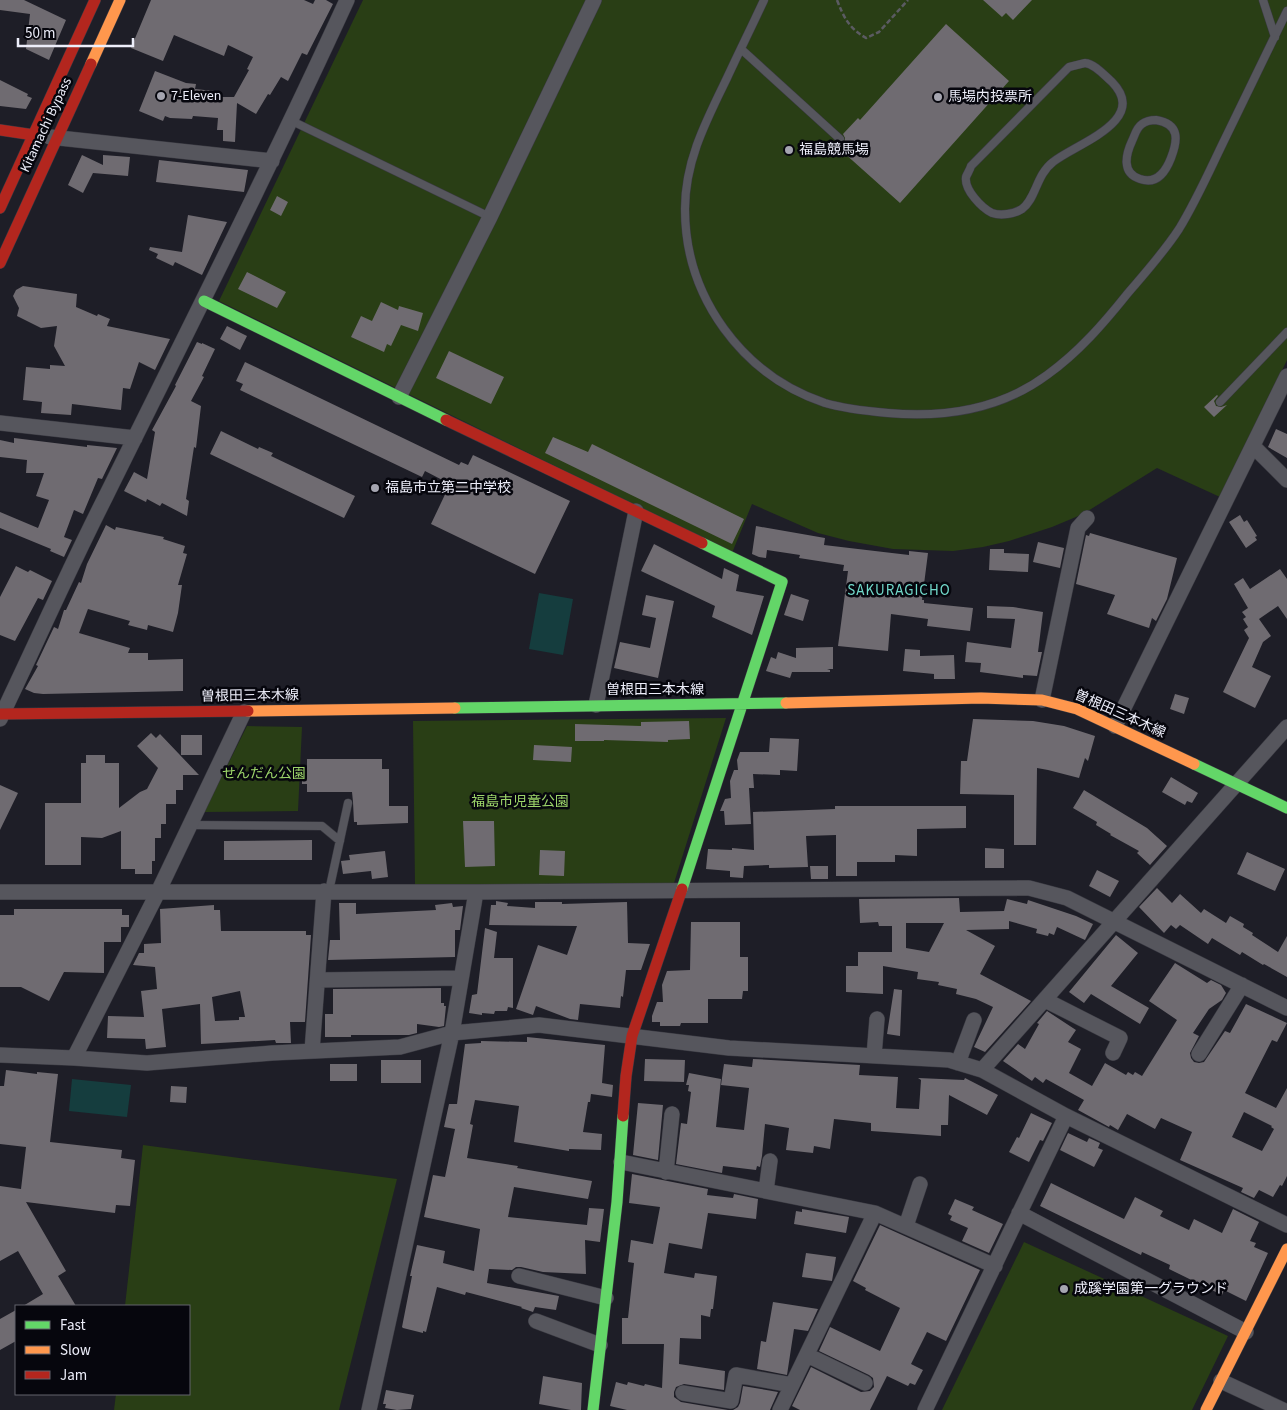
<svg xmlns="http://www.w3.org/2000/svg" width="1287" height="1410" font-family="'Source Sans 3','Noto Sans JP',sans-serif">
  <style>
    .green { fill: #293e15 }
    .water { fill: #153d3e }
    .building { fill: #6f6b71; fill-rule: evenodd }
    .lines { fill: none; stroke-linecap: round; stroke-linejoin: round }
    .lane-casing { stroke: #3a3a42; stroke-width: 9 }
    .street-casing { stroke: #3a3a42; stroke-width: 16 }
    .fast-casing { stroke: #3a3a42; stroke-width: 12 }
    .slow-casing { stroke: #3a3a42; stroke-width: 12 }
    .jam-casing { stroke: #3a3a42; stroke-width: 12 }
    .path { stroke: #5b5b62; stroke-width: 2.5; stroke-dasharray: 5 2.5; stroke-linecap: butt }
    .lane { stroke: #56565d; stroke-width: 8 }
    .street { stroke: #56565d; stroke-width: 15 }
    .fast { stroke: #63d668; stroke-width: 11 }
    .slow { stroke: #ff974d; stroke-width: 11 }
    .jam { stroke: #b3261e; stroke-width: 11 }
    .poi-dot { fill: #a5a5b0; stroke: #06060d; stroke-width: 2 }
    .labels { text-anchor: middle; dominant-baseline: central; stroke-width: 5; stroke-linejoin: round; paint-order: stroke }
    .poi-label { font-size: 14px; fill: #edeefa; stroke: #06060d; text-anchor: start }
    .street-label { font-size: 14px; fill: #edeefa; stroke: #06060d }
    .park-label { font-size: 14px; fill: #9dd56a; stroke: #06060d }
    .neighbourhood-label { font-size: 15px; letter-spacing: 1px; fill: #72dacb; stroke: #06060d }
  </style>
  <rect width="100%" height="100%" fill="#1e1e27"/>
  <path class="green" d="M363 0H1287V360L1220 497 1157 468 1083 514 1052 527 1009 541 983 547 953 551 893 549 849 541 818 533 752 504 732 553 219 301Z
    M726 718 674 883 415 885 413 721Z
    M247 726 302 727 298 811 204 812Z
    M143 1145 397 1179 339 1410H114L116 1394H189V1306H125Z
    M1024 1242 1228 1336 1192 1410H942Z"/>
  <path class="water" d="M539 593 573 599 563 655 529 649Z
    M72 1079 131 1085 127 1117 69 1111Z"/>
  <path class="building" d="M0 0H24L66 20 49 60 26 49 30 14 0 10Z
    M151 0H304L313 4 315 0H326L333 4 307 55 302 53 288 81 281 77 270 95 268 94 256 114 237 103 235 142 223 141V130H217L218 118 193 116 192 119 170 118 165 116 163 121 139 111 155 71 186 83 196 84 195 89 214 91 213 97H234L249 70 247 69 253 57 228 45 224 56 174 35 163 61 131 48Z
    M983 0H1032L1013 20 1006 13 1002 17Z
    M946 24 1009 81 900 203 834 144 844 143 845 138 843 134 858 118 860 120Z
    M0 80 28 94 27 96 32 98 26 109 0 106Z
    M82 155 103 165V155L130 157 128 176 93 173 83 193 68 185Z
    M159 160 248 170 244 192 156 182Z
    M277 196 288 202 281 216 270 210Z
    M188 215 227 222 202 275 175 262 173 266 156 258 158 254 149 250 150 247 182 252Z
    M247 272 286 292 277 308 238 289Z
    M23 286 77 294 76 307 97 316 98 314 110 319 107 326 170 339 155 370 139 362 130 389 123 388 121 410 72 404 71 415 41 413 42 402 23 400 26 367 50 369V365L65 366 54 346 57 326 41 328 17 316 19 308 13 296 16 290Z
    M381 302 398 310 399 306 423 313 418 331 401 325 391 346 387 344 384 352 351 337 361 316 372 321Z
    M227 326 247 336 240 350 220 339Z
    M197 342 202 344V343L215 349 202 376 204 377 191 401 201 406 196 448 194 447 186 499 189 501 187 516 162 503 160 506 147 499 146 502 124 491 134 472 147 479 155 432 152 430 176 386 175 385Z
    M449 351 504 377 491 404 436 378Z
    M245 362 459 465 461 462 468 465 473 455 570 501 535 574 431 524 450 484 425 471 422 477 240 390 243 384 236 381Z
    M1217 395 1218 396 1214 401 1216 406 1221 407 1227 405 1214 417 1204 407Z
    M1276 429 1287 434V458L1268 447Z
    M221 431 258 449 259 447 273 453 271 456 355 496 344 518 210 454Z
    M553 437 588 452 592 444 744 519 732 544 545 453Z
    M14 438 87 447V445L117 448 102 479 98 478 83 514 74 510 64 537 72 540 64 557 50 551 51 549 0 528V512L38 528 49 500 36 496 44 473H26L27 460 0 457V440L14 443Z
    M1240 515 1244 522 1247 520 1257 536 1255 537 1257 540 1246 548 1229 522Z
    M106 525 115 530 116 527 164 537 163 539 185 546 183 553 187 554 178 585H182L178 613 173 632 148 625 147 630 128 625 130 621 88 609 79 633 130 648 128 653H148V660L183 659V691L43 694 34 693 25 689 38 666 36 665 54 627 58 629 64 610H66L79 582 81 583 87 564Z
    M756 526 825 538 824 545 909 555V551L928 553 922 600H924V603L973 608 970 631 927 626 928 619 891 614 888 651 838 646 848 571H843L844 565 799 558 800 555 767 550 766 558 759 557 752 554Z
    M1090 533 1177 558 1167 599 1156 621 1152 618 1149 628 1107 614 1115 595 1076 584 1086 535 1089 536Z
    M1038 542 1064 548 1060 568 1033 562Z
    M654 544 722 579 724 568 739 575 736 591 764 596 752 635 712 617 715 606 641 571Z
    M990 549H1004V553L1029 554 1028 572 989 570Z
    M16 566 28 572 30 570 52 581 43 600 38 598 15 641 0 635V597Z
    M1280 569 1287 579V619L1278 606 1259 619 1271 636 1263 642 1252 667 1271 676 1255 708 1223 692 1249 638 1244 630 1248 627 1243 619 1246 617 1242 612 1248 608 1234 584 1243 578 1250 589Z
    M791 594 809 600 803 621 784 615Z
    M646 595 674 601 658 678 614 668 620 642 650 648 656 618 642 615Z
    M987 606 1013 607 1043 612 1038 652H1042L1037 676 1023 675V678L980 672 981 663 965 662 967 642 1011 648 1015 619 987 618Z
    M833 647V669H827L830 670V672H792L790 678 766 671 771 657 776 659 778 652 796 658V648Z
    M905 649 920 650V656L954 655 955 679H934V674L903 671Z
    M1175 694 1189 698 1184 714 1170 709Z
    M973 719 1033 721 1064 726 1095 736 1088 761 1085 758 1079 778 1048 770 1037 768 1036 845H1014V795L960 794 961 761H967Z
    M689 721 690 739 668 740V742L604 740V741H575V724L641 726V722Z
    M151 733 156 738 160 734 199 775H183V790H176V804H166V824H161V838H155V861H152V874H135V869H121V831L102 838 81 837V865H45V803H81V763H86V755H105V763H119V808L140 792 147 789 158 768 137 746Z
    M181 735H202V755H181Z
    M770 738 799 739 797 771 780 770V775L753 774 754 788H749L751 824 725 825 724 811H720L725 799 731 798 730 781 734 770H738L737 760 740 752H769Z
    M534 745 572 747 571 762 533 760Z
    M307 759H382V769H389V806H408V823L357 825V822H354L353 802 352 792H307V784H302V769H307Z
    M1171 777 1198 793 1192 803 1187 801 1185 805 1162 792Z
    M0 785 18 793 0 830Z
    M1084 790 1147 828 1167 846 1150 865 1137 853 1139 851 1110 835 1111 834 1096 825 1097 822 1073 808Z
    M835 806H966V828L917 829V856L895 855V862H857V876H836V835L806 836 808 867 769 868V865L744 866 743 878 730 877V871L706 869 708 849 732 850V848L754 850 753 812 835 809Z
    M463 821H494L495 866 465 867Z
    M312 840V860H224V841Z
    M985 848 1004 849V868H985Z
    M540 850 565 851 564 876 539 875Z
    M385 851 388 877 372 879 371 871 343 874 341 861 350 860 349 855Z
    M1247 852 1285 869 1275 891 1237 874Z
    M810 866H828V879H811Z
    M1097 870 1119 881 1110 897 1089 886Z
    M1157 888 1172 903 1180 894 1201 913 1204 909 1226 923 1230 916 1244 924 1243 927 1253 933 1252 935 1278 952 1287 936V977L1264 964 1263 965 1242 952 1240 955 1212 938 1208 944 1180 925 1176 929 1171 925 1164 933 1139 907Z
    M959 898 960 912 1004 911 1007 899 1027 904 1028 900 1076 916 1093 924 1085 940 1057 927 1054 935 1049 933 1048 936 1036 933 1037 929 1009 921V929L966 930 995 946 980 974 1031 1001 985 1052 974 1047 993 1007 976 999 956 994 957 989 938 985 939 982 917 979 918 972 883 966V994L846 992V966H858V952H892V926H879L878 922 860 923 859 899ZM906 923H944L929 952 906 948Z
    M496 901 508 903 507 906 535 908V902H562V904L627 902 628 943 650 944 641 970H626L623 997 621 996 620 1008 580 1004 578 1020 570 1019 536 1006 533 1015 516 1009 538 945 567 955 577 926 489 925 491 905H496Z
    M339 903H356V914L436 910 435 905 452 903 453 907 463 906 460 930H455V957L328 960 330 940H340Z
    M214 905V910H220L221 931H306V935H311L305 1022H290L291 1043H276L275 1040 201 1044 200 1004 162 1009 166 1047 146 1049 145 1039 107 1038 108 1016 144 1017 141 991 157 989 155 967 133 965 139 953H144V944L161 943 160 909ZM240 991 245 1017H239V1020L215 1021 212 997Z
    M14 909H122V915H129V927H121V942H104V973L64 972 49 1001 21 987H0V915H14Z
    M691 922H740V957H748V991H743L742 999H708V1023H681L680 1026H660V1022H652V1016L657 1002H663L662 985 667 971 690 970Z
    M485 928 497 932 494 958H513V1008L508 1007 507 1011H495L494 1014 482 1013V1015L469 1013 472 995 477 994Z
    M1116 935 1138 953 1111 986 1149 1008 1140 1024 1091 994 1084 1003 1069 992Z
    M1175 963 1207 983 1211 980 1221 985 1226 993 1222 1000 1209 1009 1193 1033 1199 1036 1190 1053 1191 1058 1194 1062 1199 1063 1204 1062 1225 1031 1230 1033 1246 1004 1287 1023 1277 1042 1272 1040 1245 1093 1276 1108 1287 1088V1176L1282 1186 1280 1185 1273 1197 1259 1190 1254 1198 1241 1192 1243 1188 1180 1160 1192 1132 1161 1118 1155 1129 1127 1114 1118 1130 1110 1125 1109 1127 1078 1110 1084 1100 1046 1079 1043 1083 1035 1077 1032 1081 1003 1061 1018 1044 1025 1049 1039 1024 1037 1023 1047 1011 1076 1030 1068 1042 1081 1049 1069 1073 1092 1086 1105 1063 1126 1075 1128 1072 1133 1075 1135 1072 1142 1076 1177 1020 1149 1001ZM1244 1112 1272 1126 1271 1127 1274 1129 1262 1151 1232 1137Z
    M441 988V1003H444V1006H446L444 1026 439 1027 417 1024V1033L409 1035H351V1037H325V1014H333V989Z
    M894 989 902 990 900 1036 887 1034Z
    M527 1037 605 1045 602 1083 613 1085 612 1097 591 1094 590 1102H588L583 1132 602 1134 601 1150 569 1149V1151L514 1142 519 1106 475 1100 470 1124 473 1125 467 1158 518 1166 517 1168 592 1181 588 1199 514 1187 508 1217 587 1225 589 1208 604 1209 600 1242 585 1240 586 1274 543 1272 521 1267H516L512 1270 489 1269 487 1283 559 1296 556 1310 535 1307 533 1312 521 1308 522 1307 485 1297 466 1292 465 1295 437 1287 426 1332 423 1331V1333L403 1328 402 1327 412 1276H410L417 1245 445 1251 443 1263 474 1271 480 1229 424 1217 433 1175 445 1177 455 1129 444 1127 449 1104H457L465 1044 481 1043V1041L527 1042Z
    M645 1059 685 1060 684 1082 644 1081Z
    M753 1059 860 1065 859 1075 898 1077 896 1108 919 1109 921 1080 918 1078 964 1080 965 1078 998 1095 987 1115 949 1095 948 1125H941V1136L871 1131V1123L834 1119 830 1149 814 1146 813 1153 786 1150 789 1128 765 1124 762 1156 760 1167 757 1166 756 1170 723 1166 722 1173 676 1164 681 1123 687 1124 691 1092 688 1091 689 1085H686L689 1073 721 1079 716 1127 744 1130 749 1088 721 1085 724 1064 752 1067Z
    M381 1060H421V1083H381Z
    M330 1064H357V1081H330Z
    M6 1070 37 1074V1072L58 1074 50 1142 122 1150 121 1158 135 1160 130 1206 116 1205 115 1213 26 1202 66 1271 58 1276 76 1306H23L43 1294 18 1251 0 1261V1186L21 1189 26 1147 0 1144V1086H4Z
    M171 1086 187 1087 186 1103 170 1102Z
    M638 1103 663 1105 658 1160 633 1155Z
    M1031 1113 1052 1123 1043 1141 1040 1140 1029 1162 1009 1152 1017 1137 1019 1138Z
    M1068 1133 1087 1142 1089 1138 1100 1143 1098 1148 1103 1150 1094 1167 1060 1150Z
    M632 1174 708 1189 707 1195 733 1198 734 1194 758 1199 756 1219 708 1213 702 1249 669 1243 664 1273 694 1278 695 1273 717 1276 713 1309H711L710 1317 701 1315V1339L680 1338 679 1364 725 1371 724 1390 684 1384 676 1387 674 1392V1397L681 1402 728 1410H627L610 1406 616 1382 627 1385 628 1382 644 1386 645 1384 662 1388 664 1344H622V1318H628L634 1263 628 1262 631 1240 653 1244 660 1207 629 1203Z
    M1051 1183 1124 1219 1135 1197 1163 1211 1160 1216 1189 1230 1194 1219 1222 1233 1233 1209 1259 1222 1250 1241 1256 1243 1254 1247 1268 1253 1246 1301 1224 1290 1222 1295 1169 1269 1170 1265 1142 1252 1141 1255 1040 1206Z
    M955 1199 974 1207 972 1210 1003 1224 989 1253 962 1241 968 1228 950 1220 952 1216 948 1214Z
    M802 1209 849 1217 846 1233 794 1224 796 1211 802 1212Z
    M880 1225 980 1270 946 1341 927 1332 911 1364 923 1370 915 1385 910 1383 908 1386 887 1376 870 1410H800L792 1406 811 1367 861 1392 870 1391 874 1387 873 1378 869 1375 819 1351 830 1327 880 1351 900 1308 865 1290 866 1288 853 1281Z
    M806 1253 836 1257 832 1281 802 1277Z
    M773 1302 818 1309 808 1331 794 1329 787 1375 757 1369 761 1341 766 1342Z
    M16 1310V1341L0 1350V1319Z
    M543 1376 582 1383 581 1410H571L539 1404Z
    M743 1386 778 1392 770 1410H733L738 1407 740 1403Z
    M386 1390 414 1395 411 1409 397 1410 385 1408 386 1404H383Z"/>
  <g class="lines">
    <defs>
      <path id="lane" d="M764 0C752 26 739 52 727 78 706 121 685 161 685 209 685 297 742 375 825 403 845 409 866 411 888 413 944 418 1001 409 1047 375 1079 352 1104 323 1128 293 1146 272 1164 252 1179 229 1195 203 1208 174 1221 147 1243 102 1265 56 1287 11
        M1263 0 1275 37
        M741 49 840 139
        M1085 63C1095 64 1104 75 1112 82 1150 121 1075 144 1053 162 1036 175 1036 199 1022 209 1014 214 1001 216 992 213 982 208 964 190 966 177 967 174 970 170 971 166L1065 71 1069 67Z
        M1156 120C1180 124 1178 140 1171 158 1166 171 1157 185 1140 179 1121 173 1126 154 1132 141 1135 135 1136 128 1142 124 1146 121 1151 120 1156 120Z
        M292 121 490 217
        M1220 402 1287 332
        M190 825 322 826 340 841
        M329 891 348 803"/>
      <path id="street" d="M50 137 272 161
        M399 397 490 217 594 0
        M0 423 135 438
        M1253 446 1287 480
        M1042 700 1078 528 1087 518
        M596 705 636 511
        M0 719C35 646 68 571 105 498 187 332 270 168 347 0
        M1115 726 1287 376
        M0 892H476L1029 888 1067 898 1287 1008
        M318 980 461 978
        M1045 1000 1120 1038 1113 1053
        M312 1051 324 891
        M1199 1054 1242 985
        M0 1055 74 1058 147 1063 272 1053 400 1047 452 1033 539 1025 729 1048 949 1060 982 1070 1066 1116 1287 1225
        M874 1056 877 1019
        M74 1058 158 892 244 712
        M958 1063 974 1020
        M982 1070 1287 727
        M621 1162 875 1213 995 1266
        M666 1172 672 1114
        M766 1191 770 1161
        M1019 1213 1246 1332
        M906 1226 920 1184
        M519 1276 606 1298
        M536 1321 600 1345
        M807 1355 865 1383
        M1221 1381 1283 1410
        M683 1393 731 1401 736 1375 792 1385
        M369 1410 452 1033 476 892
        M780 1410 875 1213
        M925 1410 1066 1116"/>
      <path id="fast" d="M204 301 446 420
        M455 708 786 703
        M1194 764 1287 808
        M682 889 782 582 702 543
        M593 1410 617 1202 623 1116"/>
      <path id="slow" d="M91 64 120 0
        M786 703 981 698 1042 700 1077 709 1194 764
        M248 711 455 708
        M1206 1410 1287 1249"/>
      <path id="jam" d="M0 130 34 135
        M0 208 95 0
        M0 263 91 64
        M446 420 702 543
        M0 714 248 711
        M623 1116 626 1076 632 1036 682 889"/>
    </defs>
    <use href="#lane" class="lane-casing"/>
    <use href="#street" class="street-casing"/>
    <use href="#fast" class="fast-casing"/>
    <use href="#slow" class="slow-casing"/>
    <use href="#jam" class="jam-casing"/>
    <path class="path" d="M837 0C844 18 849 28 866 38L879 32 908 0"/>
    <use href="#lane" class="lane"/>
    <use href="#street" class="street"/>
    <use href="#fast" class="fast"/>
    <use href="#slow" class="slow"/>
    <use href="#jam" class="jam"/>
  </g>
  <g class="poi-dot">
    <circle cx="161" cy="96" r="5"/>
    <circle cx="938" cy="97" r="5"/>
    <circle cx="789" cy="150" r="5"/>
    <circle cx="375" cy="488" r="5"/>
    <circle cx="1064" cy="1289" r="5"/>
  </g>
  <g class="labels">
    <g class="poi-label">
      <text x="171" y="96">7-Eleven</text>
      <text x="948" y="97">馬場内投票所</text>
      <text x="799" y="150">福島競馬場</text>
      <text x="385" y="488">福島市立第二中学校</text>
      <text x="1074" y="1289">成蹊学園第一グラウンド</text>
    </g>
    <g class="street-label">
      <text transform="translate(46 125) rotate(-65)">Kitamachi Bypass</text>
      <text x="655" y="690">曽根田三本木線</text>
      <text transform="translate(250 696) rotate(-1)">曽根田三本木線</text>
      <text transform="translate(1120 714) rotate(24)">曽根田三本木線</text>
    </g>
    <g class="park-label">
      <text x="264" y="774">せんだん公園</text>
      <text x="520" y="802">福島市児童公園</text>
    </g>
    <g class="neighbourhood-label">
      <text x="899" y="590">SAKURAGICHO</text>
    </g>
  </g>
  <rect x="15" y="1305" width="175" height="90" fill="#06060d" stroke="#62636c"/>
  <rect x="25" y="1321" width="25" height="8" fill="#63d668" stroke="#62636c"/>
  <text x="60" y="1330" font-size="15" fill="#edeefa">Fast</text>
  <rect x="25" y="1346" width="25" height="8" fill="#ff974d" stroke="#62636c"/>
  <text x="60" y="1355" font-size="15" fill="#edeefa">Slow</text>
  <rect x="25" y="1371" width="25" height="8" fill="#b3261e" stroke="#62636c"/>
  <text x="60" y="1380" font-size="15" fill="#edeefa">Jam</text>
  <path d="M18 38v8h115v-8" fill="none" stroke="#edeefa" stroke-width="2.5"/>
  <text x="25" y="38" font-size="15" fill="#edeefa" stroke="#06060d" stroke-width="4" paint-order="stroke">50 m</text>
</svg>
